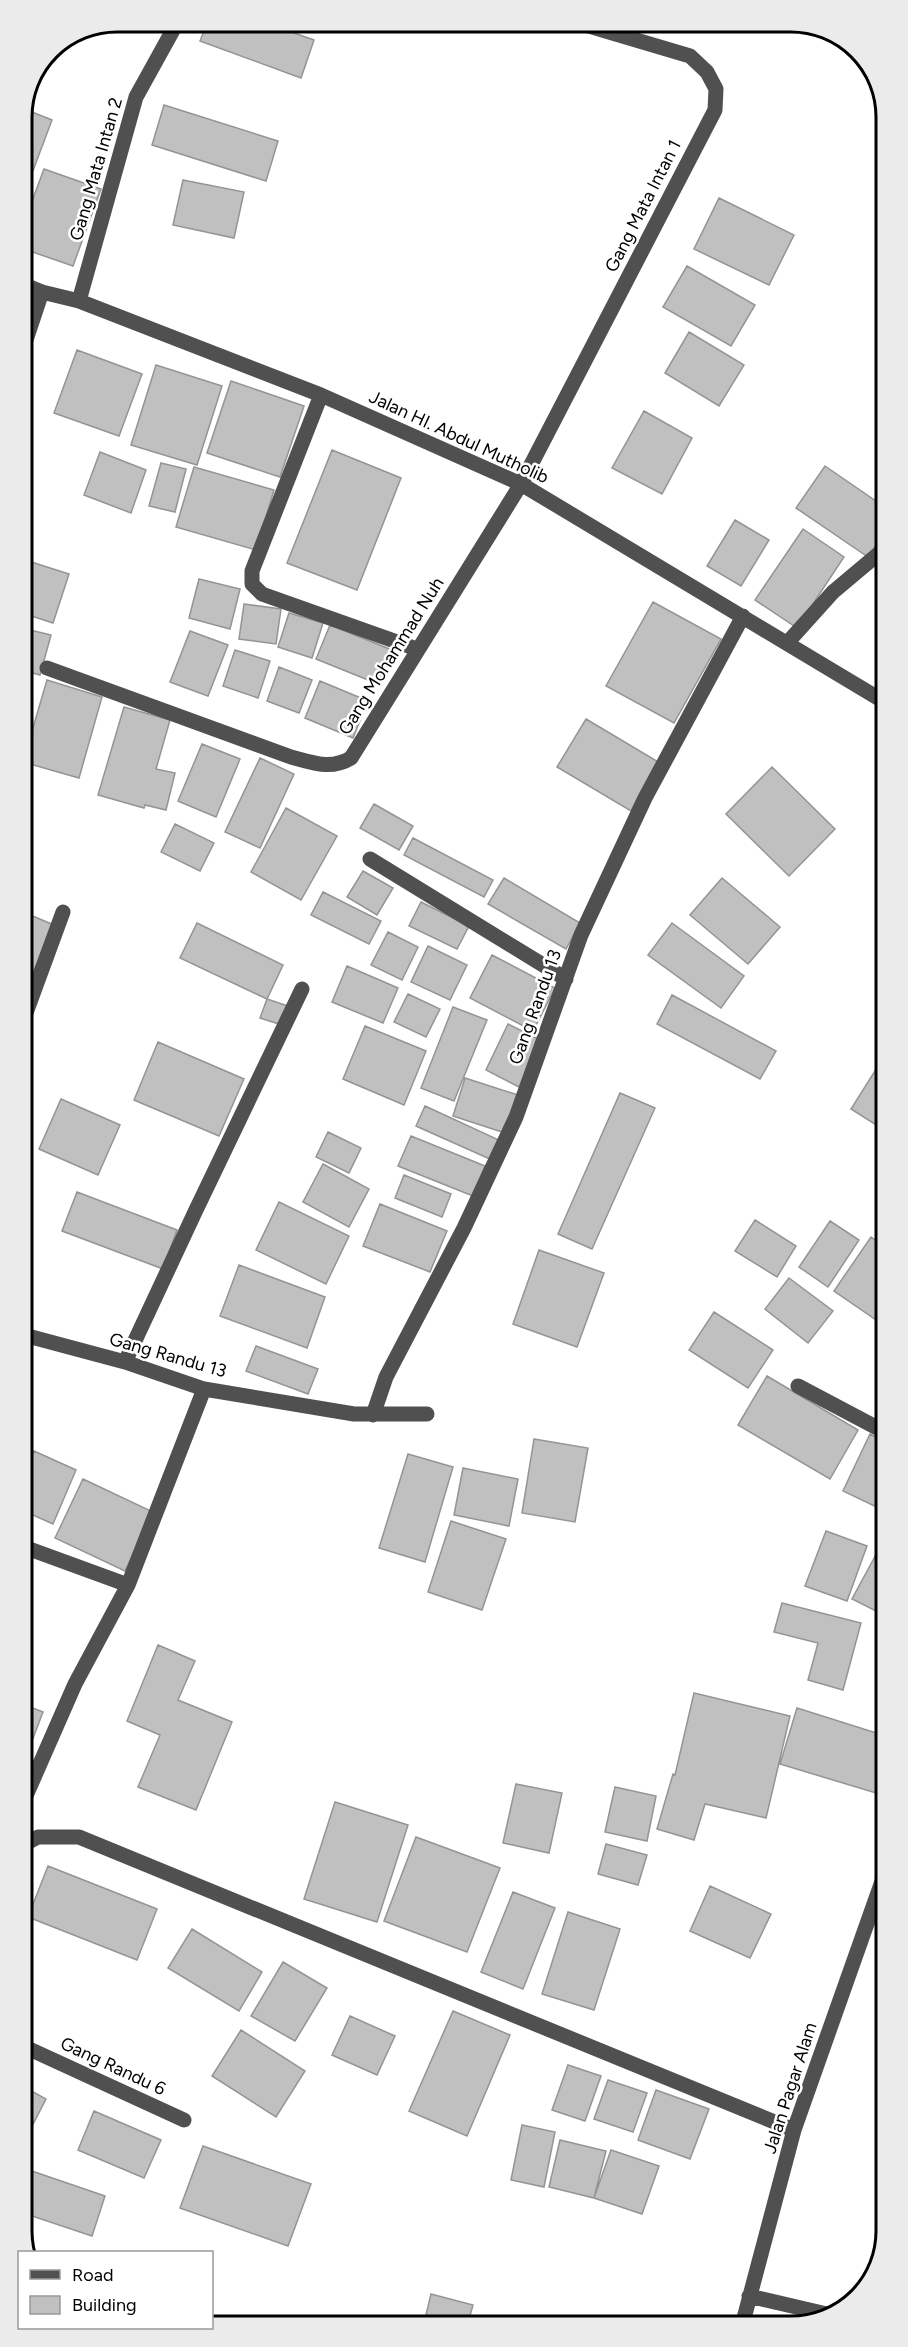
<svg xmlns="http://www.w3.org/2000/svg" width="908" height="2347" font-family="Figtree,sans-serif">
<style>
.building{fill:#c0c0c0;stroke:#949494;stroke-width:1.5}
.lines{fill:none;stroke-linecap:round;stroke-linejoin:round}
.minor{stroke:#505050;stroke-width:15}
.labels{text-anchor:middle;stroke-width:5;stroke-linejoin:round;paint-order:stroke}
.street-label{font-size:18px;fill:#000;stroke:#fff}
.rim{fill:none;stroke:#000;stroke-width:3}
</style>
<rect width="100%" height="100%" fill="#fff"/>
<!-- building -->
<path class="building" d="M208,21H260L314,40L301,78L200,41Z
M164,105L278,141L266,181L152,145Z
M22,108L52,120L31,176L21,172Z
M44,169L101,189L73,266L21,248V231Z
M183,180L244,192L234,238L173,225Z
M719,198L794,235L769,285L694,249Z
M687,266L755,305L731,346L663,307Z
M689,332L744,365L719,406L665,373Z
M77,350L142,374L119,436L54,413Z
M156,365L222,386L197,465L131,445Z
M231,381L304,406L280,477L207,453Z
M644,411L692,438L662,494L612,468Z
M332,450L401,478L357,590L287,563Z
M100,452L146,470L131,513L84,495Z
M161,463L186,469L175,512L149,506Z
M825,466L883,506V535L868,557L796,508Z
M194,467L274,490L256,550L176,527Z
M735,520L769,540L741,586L707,566Z
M803,529L844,557L797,628L755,600Z
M22,559L69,574L53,623L22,613Z
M199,579L240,589L230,629L189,618Z
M653,602L721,639L674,723L606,686Z
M244,604L281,609L276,644L239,639Z
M289,613L323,623L312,658L278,647Z
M330,625L392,650L378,684L316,659Z
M22,628L51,635L40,675L22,670Z
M190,631L228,645L208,696L170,682Z
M235,650L270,661L258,698L223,686Z
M279,667L312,680L299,713L267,701Z
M47,680L102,697L79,778L23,762Z
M320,681L368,701L353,738L305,718Z
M124,707L170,720L156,769L175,773L166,810L145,805L144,808L98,795Z
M586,719L660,763L631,811L557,767Z
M202,744L240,759L216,817L178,801Z
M260,758L294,774L260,848L225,832Z
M772,767L835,829L789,876L726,814Z
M374,804L413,826L399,850L360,828Z
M286,808L337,836L301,900L251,872Z
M175,824L214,843L200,871L161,852Z
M413,838L493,880L484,897L404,855Z
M363,871L393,888L377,915L347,897Z
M504,878L580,923L566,949L488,904Z
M722,878L780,927L748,964L690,915Z
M323,892L381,921L369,944L311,915Z
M421,902L469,926L457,949L409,926Z
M23,912L54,925L27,986L23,985Z
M197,923L283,965L267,999L180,958Z
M672,923L744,976L721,1008L648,955Z
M388,932L418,947L402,980L371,965Z
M428,946L467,965L450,1000L411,982Z
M492,955L555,988L533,1031L470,998Z
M347,966L398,988L383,1023L332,1002Z
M408,994L440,1009L426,1037L394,1022Z
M672,995L776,1051L760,1079L657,1024Z
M267,999L288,1006L282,1025L260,1018Z
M453,1007L487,1020L454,1101L421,1088Z
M508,1024L542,1041L519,1087L486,1070Z
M365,1026L426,1051L404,1105L343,1079Z
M158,1042L244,1079L219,1136L134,1100Z
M880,1063L884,1065V1130L851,1109Z
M465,1078L518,1095L505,1133L453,1116Z
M620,1093L655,1108L592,1249L558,1234Z
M61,1099L120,1125L98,1175L39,1149Z
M425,1106L501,1141L492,1160L416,1126Z
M328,1132L361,1148L349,1173L316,1157Z
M411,1136L485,1166L473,1196L398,1166Z
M323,1164L369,1189L349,1227L303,1202Z
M404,1175L451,1194L442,1217L395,1198Z
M77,1192L177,1230L163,1269L62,1231Z
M279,1202L349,1236L326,1284L256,1250Z
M380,1204L447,1231L430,1272L363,1246Z
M755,1220L796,1246L777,1277L735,1251Z
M830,1221L859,1240L828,1287L799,1267Z
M871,1237L885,1247V1326L834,1291Z
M539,1250L604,1273L577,1347L513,1324Z
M239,1265L325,1297L307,1348L220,1316Z
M789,1278L833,1311L808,1343L765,1309Z
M714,1312L773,1350L748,1388L689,1350Z
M256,1346L318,1369L308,1394L246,1371Z
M767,1376L858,1430L830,1479L738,1425Z
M870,1434L885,1442V1511L843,1491Z
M534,1439L588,1448L575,1522L522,1513Z
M34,1451L76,1470L53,1524L24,1511V1473Z
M408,1454L453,1467L425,1562L379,1548Z
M463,1468L518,1479L509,1526L454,1515Z
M83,1479L153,1512L125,1571L55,1538Z
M451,1521L506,1539L482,1610L428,1592Z
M826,1531L867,1546L847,1601L805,1586Z
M879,1549L885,1553L886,1616L852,1599Z
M782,1603L861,1623L843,1690L808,1680L818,1643L774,1632Z
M158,1645L195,1661L178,1700L232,1722L196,1810L138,1787L160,1735L127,1721Z
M886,1683V1705L878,1702Z
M694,1693L790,1716L766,1818L705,1804L694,1840L657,1829L673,1774L675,1775Z
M25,1705L43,1712L29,1749L25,1747Z
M797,1708L886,1736V1796L780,1764Z
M516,1784L562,1793L549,1853L503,1843Z
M615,1787L656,1796L647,1841L605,1832Z
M335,1802L408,1825L377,1922L304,1899Z
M416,1837L500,1868L467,1952L384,1921Z
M606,1844L647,1855L638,1885L598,1874Z
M48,1866L157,1909L137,1960L28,1917Z
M710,1886L771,1914L750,1958L690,1931Z
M513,1892L555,1908L523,1989L481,1972Z
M568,1912L620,1929L594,2010L542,1994Z
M192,1929L262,1972L239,2011L168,1968Z
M283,1962L327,1988L295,2041L251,2016Z
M453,2011L510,2035L467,2136L409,2111Z
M350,2016L395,2036L377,2075L332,2055Z
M241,2030L305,2071L276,2117L212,2076Z
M568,2065L601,2076L585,2121L552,2110Z
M608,2080L647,2093L633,2132L594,2119Z
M26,2088L46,2099L29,2132L26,2131Z
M656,2090L709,2109L690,2159L638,2140Z
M94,2111L161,2140L144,2178L78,2150Z
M522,2125L555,2132L544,2187L511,2180Z
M560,2140L606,2151L594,2198L549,2187Z
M203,2146L311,2184L288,2246L180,2208Z
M611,2150L659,2166L642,2214L594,2198Z
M26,2169L105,2196L92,2236L26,2214Z
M431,2294L473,2305L468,2323H455L426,2315Z
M483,2317L503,2323H481Z"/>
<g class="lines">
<!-- minor -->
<path class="minor" d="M22,284L42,292L79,301L321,395L521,484L883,701
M79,301L136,97L178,21
M22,352L42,292
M321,395L252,571V584L262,594L417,649
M788,642L833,592L883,550
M47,668L291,757C313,763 331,770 351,758L521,484L715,110L716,89L707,72L690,56L572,21
M370,859L566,979
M23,1021L63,912
M24,1335L125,1362L204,1389L354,1414H427
M125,1362L195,1212L302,989
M798,1386L885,1432
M373,1415L386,1377L464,1228L516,1117L581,935L645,798L743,616
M24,1547L128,1585
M25,1798L75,1684L128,1585L204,1389
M25,1844L38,1837H79L794,2130
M25,2047L184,2120
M749,2296L831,2315
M743,2322L794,2130L886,1870"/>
</g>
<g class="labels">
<!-- street labels -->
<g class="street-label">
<text transform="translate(96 169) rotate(-74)" y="6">Gang Mata Intan 2</text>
<text transform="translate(643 206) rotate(-63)" y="6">Gang Mata Intan 1</text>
<text transform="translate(459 437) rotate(25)" y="6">Jalan HI. Abdul Mutholib</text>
<text transform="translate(391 656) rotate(-58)" y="6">Gang Mohammad Nuh</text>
<text transform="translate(535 1007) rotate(-70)" y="6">Gang Randu 13</text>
<text transform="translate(168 1355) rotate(16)" y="6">Gang Randu 13</text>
<text transform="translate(113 2066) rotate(25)" y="6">Gang Randu 6</text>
<text transform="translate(790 2088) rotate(-72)" y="6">Jalan Pagar Alam</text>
</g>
</g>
<!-- crop -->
<path d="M0 0H908V2347H0ZM117 32H791A85 85 0 0 1 876 117V2231A85 85 0 0 1 791 2316H117A85 85 0 0 1 32 2231V117A85 85 0 0 1 117 32Z" fill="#ebebeb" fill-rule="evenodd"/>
<path class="rim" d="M117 32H791A85 85 0 0 1 876 117V2231A85 85 0 0 1 791 2316H117A85 85 0 0 1 32 2231V117A85 85 0 0 1 117 32Z"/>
<!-- legend -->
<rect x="18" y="2251" width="195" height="78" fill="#ffffff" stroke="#999999" stroke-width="1.5"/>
<rect x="30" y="2270" width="30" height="9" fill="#505050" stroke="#999999" stroke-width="1.5"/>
<text x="72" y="2281" font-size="18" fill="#000000">Road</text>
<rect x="30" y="2296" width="30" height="18" fill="#c0c0c0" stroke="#999999" stroke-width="1.5"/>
<text x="72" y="2311" font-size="18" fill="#000000">Building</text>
</svg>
